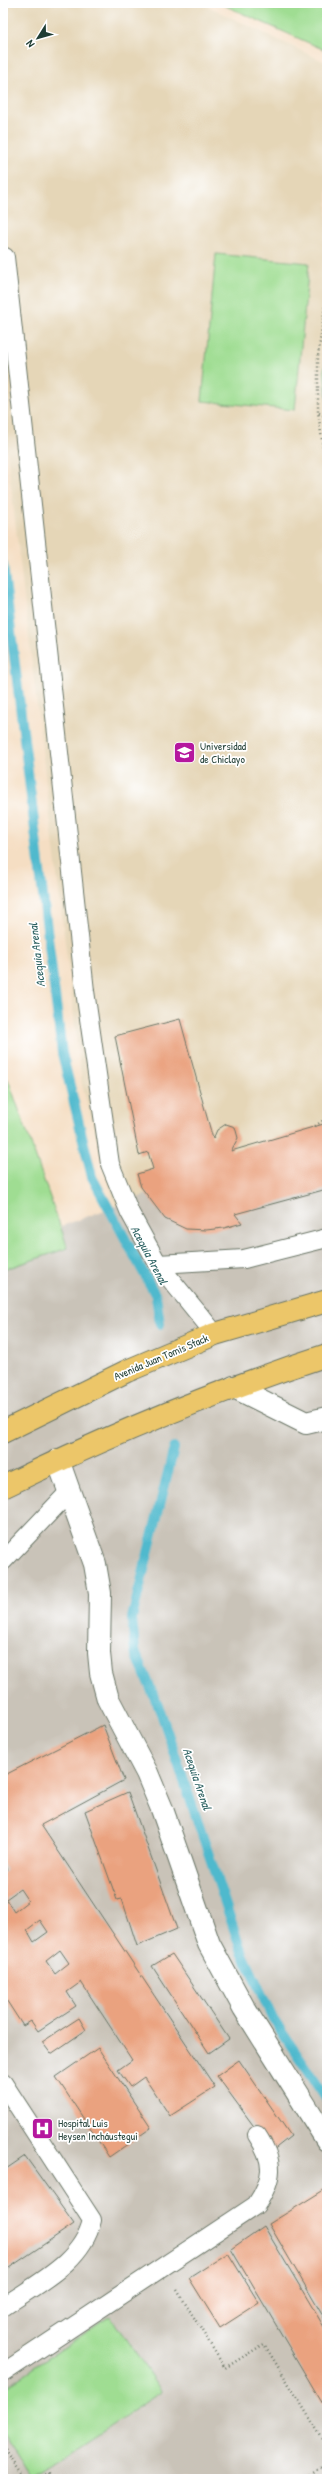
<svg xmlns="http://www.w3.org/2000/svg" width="330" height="2482" font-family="'Patrick Hand',sans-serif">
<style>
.built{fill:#e5d6b7}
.industrial{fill:#c9c3b8}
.green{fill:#9fdd92;stroke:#5f8d63}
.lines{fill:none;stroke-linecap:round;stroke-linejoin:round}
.stream{stroke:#4fb9cd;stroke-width:10}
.building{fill:#eaa27f;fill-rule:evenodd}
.service-casing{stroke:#6a7566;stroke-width:20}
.minor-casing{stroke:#6a7566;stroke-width:24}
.primary-casing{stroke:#6a7566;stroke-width:24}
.path{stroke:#6a7566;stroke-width:2.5;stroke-dasharray:1 3;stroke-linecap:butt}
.service{stroke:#fff;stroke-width:18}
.minor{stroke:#fff;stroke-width:22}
.primary{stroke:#ecc669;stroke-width:22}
.labels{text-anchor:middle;stroke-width:3.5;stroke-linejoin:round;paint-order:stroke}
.poi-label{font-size:11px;fill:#1f3d34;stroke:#fff;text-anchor:start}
.street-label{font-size:11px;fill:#1f3d34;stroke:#fff}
.water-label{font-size:12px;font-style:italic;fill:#2d6262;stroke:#fff}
</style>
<rect width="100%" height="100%" fill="#fff"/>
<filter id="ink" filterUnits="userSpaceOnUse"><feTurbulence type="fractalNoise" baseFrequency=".025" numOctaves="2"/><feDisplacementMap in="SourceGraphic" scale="8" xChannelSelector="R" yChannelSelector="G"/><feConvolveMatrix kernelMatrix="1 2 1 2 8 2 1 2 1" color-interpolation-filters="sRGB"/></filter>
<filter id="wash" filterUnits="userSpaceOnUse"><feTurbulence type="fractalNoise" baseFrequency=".012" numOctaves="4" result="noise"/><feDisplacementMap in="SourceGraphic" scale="16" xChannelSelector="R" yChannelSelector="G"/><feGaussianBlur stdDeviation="0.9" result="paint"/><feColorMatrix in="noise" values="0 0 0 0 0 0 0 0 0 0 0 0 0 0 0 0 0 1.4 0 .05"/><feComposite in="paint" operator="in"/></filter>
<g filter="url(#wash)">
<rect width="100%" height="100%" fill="#f5dec3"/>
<!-- built -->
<path class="built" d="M3,3H201L327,63V1205L129,1236L113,1198L82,1085L3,419Z"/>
<!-- industrial -->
<path class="industrial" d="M327,1127V2479H3V1248Z"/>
<!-- green -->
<path class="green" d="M219,3H327V51Z
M216,254L309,263L295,410L202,401Z
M327,353V401L324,369Z
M8,1079L68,1248L3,1270V1081Z
M110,2316L162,2392L31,2478L3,2434V2389Z"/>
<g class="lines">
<!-- stream -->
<path class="stream" d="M3,565L62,1053L92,1177L156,1296L160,1324
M174,1448L132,1618L135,1651L161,1713L240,1947L273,2019L327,2099"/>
</g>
<g id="blocks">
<!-- building -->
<path class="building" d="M180,1019L213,1139L217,1130L226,1124L235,1127L238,1138L231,1151L327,1123V1189L235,1214L242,1223L224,1228L206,1230L186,1229L165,1219L141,1187L137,1174L153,1169L148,1152L139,1155L115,1036Z
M103,1725L124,1780L41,1825L215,2087L170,2116L144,2077L130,2087L118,2070L132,2060L81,1982L67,1992L76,2006L38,2031L31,2021L23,2026L3,1995V1874L7,1870L3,1863V1776ZM20,1889L28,1901L14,1912L6,1899ZM40,1920L48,1932L34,1942L27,1930ZM60,1950L69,1963L55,1974L46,1961Z
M128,1792L177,1929L137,1946L122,1899L117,1900L85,1811Z
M172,1954L229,2039L209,2053L152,1966Z
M79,2018L86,2030L51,2054L42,2042Z
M98,2048L151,2128L109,2157L56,2077Z
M239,2060L291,2136L272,2151L217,2076Z
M25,2156L74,2224L3,2272V2171Z
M327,2188V2323L269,2224Z
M264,2226L327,2332V2411L231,2249Z
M228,2253L259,2303L220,2328L189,2278Z"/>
</g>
</g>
<g filter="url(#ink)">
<use href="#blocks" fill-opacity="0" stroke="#6a7566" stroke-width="1"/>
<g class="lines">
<defs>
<path id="service" d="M5,257L85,991L110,1164L130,1213L158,1264L215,1334
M158,1264L244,1259L327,1238
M3,1561L69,1492
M3,2083L92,2220C83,2262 36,2284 3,2307
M3,2373L256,2205C274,2178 275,2162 257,2135"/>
<path id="minor" d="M234,1387L306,1423L327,1418
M58,1460L95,1564L100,1593L99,1653L101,1673L108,1699L147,1773L162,1809L209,1944L244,2008L327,2140"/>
<path id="primary" d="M3,1432L127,1371L215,1334L327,1301
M3,1487C108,1436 216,1391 327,1355"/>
</defs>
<!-- service casing -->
<use href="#service" class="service-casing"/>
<!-- minor casing -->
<use href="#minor" class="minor-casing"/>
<!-- primary casing -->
<use href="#primary" class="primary-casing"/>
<!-- path -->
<path class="path" d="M327,291L318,356V412L327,476
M319,413L327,417
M315,1126L327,1118
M177,2290L225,2368L264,2344L327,2446
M3,2446L26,2479
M39,2479L48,2473L53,2479
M303,2479L327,2465"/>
<!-- service -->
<use href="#service" class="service"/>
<!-- minor -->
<use href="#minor" class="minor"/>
<!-- primary -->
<use href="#primary" class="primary"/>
</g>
</g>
<!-- icons -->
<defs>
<symbol id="university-square" viewBox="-11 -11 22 22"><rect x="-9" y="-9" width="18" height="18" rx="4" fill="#b5179e" stroke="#fff"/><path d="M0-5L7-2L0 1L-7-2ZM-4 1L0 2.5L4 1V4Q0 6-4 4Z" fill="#fff"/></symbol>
<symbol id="hospital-square" viewBox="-11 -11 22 22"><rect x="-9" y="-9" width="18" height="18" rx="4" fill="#b5179e" stroke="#fff"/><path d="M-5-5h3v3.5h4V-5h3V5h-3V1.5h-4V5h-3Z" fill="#fff"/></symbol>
</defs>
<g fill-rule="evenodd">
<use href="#university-square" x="172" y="740" width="25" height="25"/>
<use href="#hospital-square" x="30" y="2116" width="25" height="25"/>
</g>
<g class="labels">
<!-- poi labels -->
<g class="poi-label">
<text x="200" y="750">Universidad<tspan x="200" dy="13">de Chiclayo</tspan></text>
<text x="58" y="2127">Hospital Luis<tspan x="58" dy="13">Heysen Incháustegui</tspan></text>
</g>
<!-- street labels -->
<g class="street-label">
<text transform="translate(161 1357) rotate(-23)" y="4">Avenida Juan Tomis Stack</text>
</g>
<!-- water labels -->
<g class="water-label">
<text transform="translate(37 955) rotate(-97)" y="4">Acequia Arenal</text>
<text transform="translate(149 1255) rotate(62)" y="4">Acequia Arenal</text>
<text transform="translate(197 1779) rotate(71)" y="4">Acequia Arenal</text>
</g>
</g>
<!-- margin -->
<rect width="330" height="2482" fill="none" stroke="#fff" stroke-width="16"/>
<!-- north arrow -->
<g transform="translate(38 38) rotate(233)" stroke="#ffffff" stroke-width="3" paint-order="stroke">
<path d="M0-3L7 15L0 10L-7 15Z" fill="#1f3d34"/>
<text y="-6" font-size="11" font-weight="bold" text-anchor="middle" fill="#1f3d34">N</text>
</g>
</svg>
